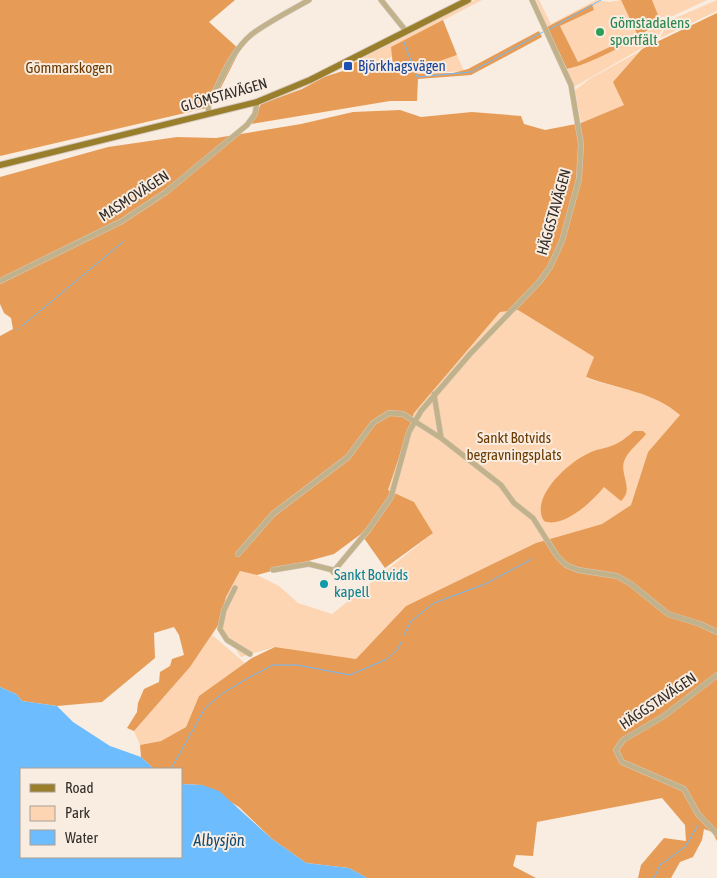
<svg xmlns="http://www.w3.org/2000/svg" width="717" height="878" font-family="'Asap Condensed',sans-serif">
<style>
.green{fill:#fed5b2}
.forest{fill:#e69c57}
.water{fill:#6dbcfe}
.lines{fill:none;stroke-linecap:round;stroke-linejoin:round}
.stream{stroke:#6dbcfe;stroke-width:1}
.minor-casing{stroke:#d5cac0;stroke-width:6}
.major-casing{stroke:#d5cac0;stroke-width:8}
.minor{stroke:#c1b28b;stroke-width:5}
.major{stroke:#997e2b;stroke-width:6}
.leisure-dot{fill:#2e9e5b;stroke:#f9ece1;stroke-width:2}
.transit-dot{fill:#1a4fb4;stroke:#f9ece1;stroke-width:2}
.culture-dot{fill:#0f9aa8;stroke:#f9ece1;stroke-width:2}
.labels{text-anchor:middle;stroke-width:4;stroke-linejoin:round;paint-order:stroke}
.leisure-label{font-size:15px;fill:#27864d;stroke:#f9ece1;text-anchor:start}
.transit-label{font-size:15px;fill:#164399;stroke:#f9ece1;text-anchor:start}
.park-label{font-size:15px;fill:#6a3a00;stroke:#f9ece1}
.street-label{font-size:15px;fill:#322d29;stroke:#f9ece1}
.culture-label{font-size:15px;fill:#0d838f;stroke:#f9ece1;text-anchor:start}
.water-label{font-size:16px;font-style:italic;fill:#0e4a74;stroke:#f9ece1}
</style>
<rect width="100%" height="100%" fill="#f9ece1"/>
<!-- green -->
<path class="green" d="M475,0H482L423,31L390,58L393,66L355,62Z
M536,0H539L551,24L596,0L609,2L621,0L637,34L578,62L560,26L593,10L561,20L547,27Z
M652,0H707L673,16L661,17L663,27L656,40L574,87L567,70L642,36L659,22Z
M717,0V11L660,38L665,28L663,20L675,18Z
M642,50L625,69L624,105L581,123L575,90L591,78Z
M457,55L464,71L417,74L420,68Z
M518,310L594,357L586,378C618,389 654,392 680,415L648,452L631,505L602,524L536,543L406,606L356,659L275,647L241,657L219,624L226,597L240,571L257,575L279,586L298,603L332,614L433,533L414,502L388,490L414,413L500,312Z
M212,635L245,663L199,696L186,727L161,741L140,745L134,731L190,667Z"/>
<!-- forest -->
<path class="forest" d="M0,0H235L209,22L240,50L211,107L0,156Z
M621,0H652L660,20C642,38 591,64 567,69L547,27L592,4L594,10L560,26L578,62L637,34Z
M717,13V841L712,832L704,829L702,840L693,857L680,862L671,878H638L641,865L664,838L686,841L685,825L662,798L537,822L533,856L516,855L513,866L536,878H367L349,868L306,863L272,839L239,807L202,785L181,784V769H154L141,757L140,745L161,741L186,727L199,696L252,658L275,647L356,659L406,606L536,543L602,524L631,505L648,452L680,415C654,392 618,389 586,377L594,357L518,310L500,312L414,413L388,490L414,502L433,533L385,568L361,534L334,554L257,575L240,571L226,597L219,624L190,667L134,731L127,728L137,712L138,703L144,689L159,682L160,672L170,666L172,659L184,655L179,635L174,627L154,633L155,658L102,702L57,706L22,701L16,694L0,687V336L13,329L11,318L4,313L0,304V177L108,147L177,137L216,138L301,124L353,112L400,110L421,117L472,112L521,116L524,124L545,130L581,123L624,105L613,82L642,49Z
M443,20L457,55L420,68L417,74L453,73L468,69L539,31L542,37L471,75L418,79L417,101H390L251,124L261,104L302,89L324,77L346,70L355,62L393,66L391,47Z
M634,431H643L646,434C640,442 629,450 625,459C618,473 635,489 621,501L604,487C593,501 563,529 544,521C529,497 569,462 589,453C596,449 604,449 611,446C620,443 627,437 634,431Z"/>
<!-- water -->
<path class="water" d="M0,687L16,694L22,701L57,706L73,722L110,746L141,757L154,769H21V857H181V784L202,785L219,791L272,839L306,863L349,868L367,878H0Z"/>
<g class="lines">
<!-- stream -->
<path class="stream" d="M550,29L601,0
M404,42L417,77L471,72L543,32
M22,326L124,241
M17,330L19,328
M404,635L411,621L434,603L485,584L532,559
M171,769L205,708L223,693L250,677L273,665H297L350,675L387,659L398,649L401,642
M654,878L660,865L685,847L698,825"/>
<defs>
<path id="minor" d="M381,0L406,31
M209,113L208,106C220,82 231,51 252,34C270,21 290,11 309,0
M0,281L122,221L166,192L247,125L255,114L257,102
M434,394L441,437
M238,554L273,514L348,457L373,423L389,413L403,414L441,438L501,485L514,503L533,518L557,556L566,565L578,570L617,576L631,584L668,614L700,624L717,632
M273,570L309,564L333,570
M333,572L369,529L391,497L409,432L421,411L470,354L540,281L550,267L562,241L579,179L581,144L571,85L532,0
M235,588L224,610L220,629L227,640L250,654
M717,675L664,716L623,740L616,750L622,762L684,789L698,814L717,834"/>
<path id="major" d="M0,165L257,102L310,80L468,0"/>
</defs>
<!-- minor casing -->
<use href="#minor" class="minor-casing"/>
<!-- major casing -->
<use href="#major" class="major-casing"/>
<!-- minor -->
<use href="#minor" class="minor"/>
<!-- major -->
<use href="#major" class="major"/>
</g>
<!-- markers -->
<circle class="leisure-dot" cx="600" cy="32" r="5"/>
<rect class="transit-dot" x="343" y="61" width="10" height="10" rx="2.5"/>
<circle class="culture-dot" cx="324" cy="584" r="5"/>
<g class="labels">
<!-- leisure labels -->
<g class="leisure-label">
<text x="610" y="28">Gömstadalens<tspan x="610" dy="17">sportfält</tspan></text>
</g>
<!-- transit labels -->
<g class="transit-label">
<text x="358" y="71">Björkhagsvägen</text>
</g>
<!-- park labels -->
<g class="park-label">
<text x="69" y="73">Gömmarskogen</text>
<text x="514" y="443">Sankt Botvids<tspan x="514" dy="17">begravningsplats</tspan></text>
</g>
<!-- street labels -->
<g class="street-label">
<text transform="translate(224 95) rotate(-16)" y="5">GLÖMSTAVÄGEN</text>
<text transform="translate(134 196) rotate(-33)" y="5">MASMOVÄGEN</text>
<text transform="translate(554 212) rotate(-74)" y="5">HÄGGSTAVÄGEN</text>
<text transform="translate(658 701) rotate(-34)" y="5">HÄGGSTAVÄGEN</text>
</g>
<!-- culture labels -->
<g class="culture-label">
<text x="334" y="580">Sankt Botvids<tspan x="334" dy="17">kapell</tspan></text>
</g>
<!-- water labels -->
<g class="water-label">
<text x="219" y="846">Albysjön</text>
</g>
</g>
<!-- legend -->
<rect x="20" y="768" width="162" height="90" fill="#f9ece1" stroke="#a9a097"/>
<rect x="30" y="784" width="25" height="8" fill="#997e2b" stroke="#a9a097"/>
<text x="65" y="793" font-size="15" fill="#322d29">Road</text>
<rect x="30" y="806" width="25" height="15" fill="#fed5b2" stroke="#a9a097"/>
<text x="65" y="818" font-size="15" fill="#322d29">Park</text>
<rect x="30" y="830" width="25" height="15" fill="#6dbcfe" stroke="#a9a097"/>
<text x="65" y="843" font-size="15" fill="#322d29">Water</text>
</svg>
